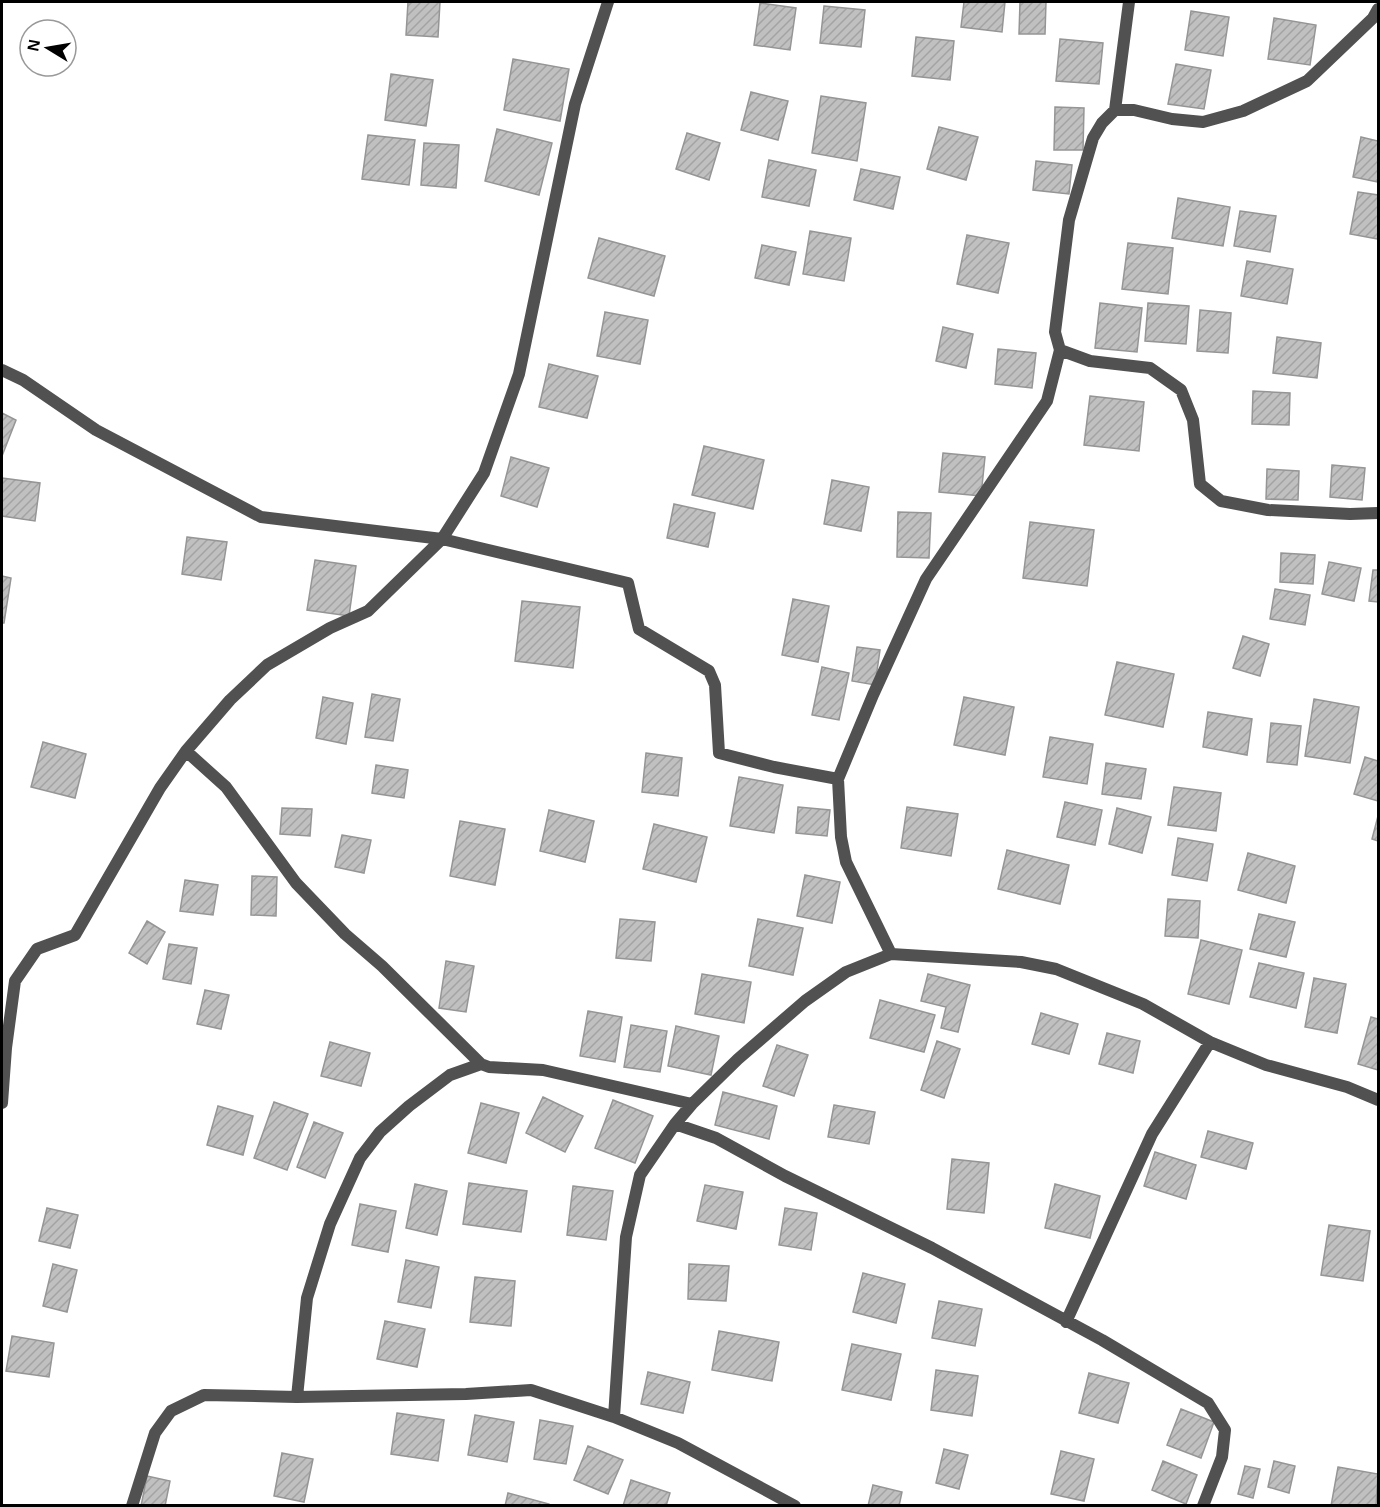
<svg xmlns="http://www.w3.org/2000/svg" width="1380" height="1507" font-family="Arial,sans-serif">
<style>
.building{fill:url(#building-hatch);stroke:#959595;stroke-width:1.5}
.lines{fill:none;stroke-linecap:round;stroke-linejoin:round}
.minor{stroke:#515151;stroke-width:12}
</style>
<defs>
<pattern id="building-hatch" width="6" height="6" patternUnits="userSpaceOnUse" patternTransform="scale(1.5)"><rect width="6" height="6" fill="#c0c0c0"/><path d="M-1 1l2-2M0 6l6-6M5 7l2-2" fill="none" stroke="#a3a3a3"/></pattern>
</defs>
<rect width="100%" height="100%" fill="#fff"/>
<!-- building -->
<path class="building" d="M408,2H440L438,37L406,35Z
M964,2H1005L1002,32L961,27Z
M1020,2H1046L1045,34H1019Z
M760,3L796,8L790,50L754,45Z
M824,6L865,10L861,47L820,43Z
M1191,11L1229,17L1223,56L1185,50Z
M1274,18L1316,25L1310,65L1268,59Z
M916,37L954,41L950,80L912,76Z
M1060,39L1103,43L1099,84L1056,81Z
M513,59L569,69L560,121L504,110Z
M1176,64L1211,70L1204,109L1168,104Z
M391,74L433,80L426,126L385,120Z
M751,92L788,101L778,140L741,130Z
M821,96L866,103L857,161L812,153Z
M1055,107L1084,108L1083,150H1054Z
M939,127L978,137L966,180L927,169Z
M497,129L552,143L539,195L485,181Z
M687,133L720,143L709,180L676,169Z
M368,135L415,140L409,185L362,179Z
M1361,137L1378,141V182L1353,177Z
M424,143L459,145L456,188L421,185Z
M769,160L816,170L809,206L762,197Z
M1036,161L1072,165L1069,194L1033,190Z
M861,169L900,177L893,209L854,200Z
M1358,192L1378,195V239L1350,234Z
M1178,198L1230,207L1223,246L1172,238Z
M1240,211L1276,216L1270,252L1234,246Z
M810,231L851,238L844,281L803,274Z
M967,235L1009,243L998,293L957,284Z
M599,238L665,256L654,296L588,278Z
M1128,243L1173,248L1168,294L1122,289Z
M762,245L796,252L789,285L755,278Z
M1247,261L1293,269L1287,304L1241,296Z
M1100,303L1142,308L1137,352L1095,348Z
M1148,303L1189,306L1186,344L1145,341Z
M1200,310L1231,313L1228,353L1197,351Z
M605,312L648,320L640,364L597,356Z
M943,327L973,334L966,368L936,361Z
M1277,337L1321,343L1317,378L1273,373Z
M998,349L1036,353L1032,388L995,384Z
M549,364L598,376L587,418L539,407Z
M1253,391L1290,393L1289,425L1252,424Z
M1090,396L1144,402L1139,451L1084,445Z
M2,413L16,420L2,456Z
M704,446L764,460L753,509L692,495Z
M943,453L985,457L981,496L939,492Z
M511,457L549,468L537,507L501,496Z
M1332,465L1365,468L1362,500L1330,497Z
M1267,469L1299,471L1298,500L1266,499Z
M2,478L40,483L35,521L2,516Z
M832,480L869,487L861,531L824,524Z
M674,504L715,513L708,547L667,538Z
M898,512L931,513L929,558L897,557Z
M1030,522L1094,530L1087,586L1023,578Z
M187,537L227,542L221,580L182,574Z
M1281,553L1315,555L1313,584L1280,582Z
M315,560L356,566L349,616L307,610Z
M1329,562L1361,568L1354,601L1322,594Z
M1373,570H1378V602L1369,601Z
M2,576L11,578L4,623H2Z
M1275,589L1310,595L1305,625L1270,619Z
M793,599L829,606L818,662L782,655Z
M522,601L580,607L573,668L515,661Z
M1243,636L1269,644L1260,676L1233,668Z
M857,647L880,650L875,685L852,681Z
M1117,662L1174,674L1163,727L1105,715Z
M822,667L849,673L839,720L812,715Z
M372,694L400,699L393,741L365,737Z
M323,697L353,703L346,744L316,738Z
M964,697L1014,707L1005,755L954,745Z
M1314,699L1359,707L1350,763L1305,756Z
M1208,712L1252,719L1247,755L1203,747Z
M1271,723L1301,726L1297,765L1267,762Z
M1050,737L1093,744L1087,784L1043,777Z
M43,742L86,754L75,798L31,787Z
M646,753L682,758L678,796L642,792Z
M1365,757L1378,761V801L1354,794Z
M1106,763L1146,769L1141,799L1102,794Z
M376,765L408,770L404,798L372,793Z
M739,777L783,785L774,833L730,826Z
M1174,787L1221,793L1216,831L1168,825Z
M1065,802L1102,810L1095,845L1057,837Z
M798,807L830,810L827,836L796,833Z
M907,807L958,814L951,856L901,848Z
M282,808L312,809L310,836L280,834Z
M1117,808L1151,817L1142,853L1109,844Z
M549,810L594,821L585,862L540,851Z
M1378,816V841L1372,839Z
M460,821L505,829L495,885L450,876Z
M654,824L707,837L696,882L643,869Z
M342,835L371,840L364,873L335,867Z
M1178,838L1213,844L1207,881L1172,875Z
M1007,850L1069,865L1060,904L998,889Z
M1248,853L1295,866L1286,903L1238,890Z
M805,875L840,882L832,923L797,916Z
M252,876L277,877L276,916L251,915Z
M185,880L218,885L213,915L180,911Z
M1168,899L1200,901L1198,938L1165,936Z
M1259,914L1295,922L1286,957L1250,949Z
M620,919L655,922L651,961L616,958Z
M758,919L803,928L793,975L749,966Z
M147,921L165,932L147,964L129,953Z
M1201,940L1242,950L1229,1004L1188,994Z
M169,944L197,948L191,984L163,979Z
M446,961L474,966L466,1012L439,1008Z
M1259,963L1304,973L1296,1008L1250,997Z
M702,974L751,982L744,1023L695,1014Z
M928,974L970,985L958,1032L941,1028L946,1007L921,1001Z
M1314,978L1346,984L1337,1033L1305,1027Z
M205,990L229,995L221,1029L197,1024Z
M880,1000L935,1015L924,1052L870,1038Z
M588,1011L622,1017L615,1062L580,1056Z
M1041,1013L1078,1024L1069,1054L1032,1044Z
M1371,1017L1378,1019V1070L1358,1064Z
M631,1025L667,1031L660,1072L624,1067Z
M676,1026L719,1036L711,1075L668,1066Z
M1107,1033L1140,1041L1133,1073L1099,1064Z
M937,1041L960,1049L944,1098L921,1090Z
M330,1042L370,1053L361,1086L321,1076Z
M777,1045L808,1055L794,1096L763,1086Z
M723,1092L777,1106L769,1139L715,1125Z
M543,1097L583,1116L565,1152L526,1133Z
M613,1100L653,1116L635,1163L595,1148Z
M274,1102L308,1114L287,1170L254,1158Z
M481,1103L519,1113L506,1163L468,1153Z
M834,1105L875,1112L869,1144L828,1137Z
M218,1106L253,1116L243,1155L207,1145Z
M314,1122L343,1133L325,1178L297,1167Z
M1208,1131L1253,1143L1246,1169L1201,1157Z
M1155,1152L1196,1165L1186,1199L1144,1186Z
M952,1159L989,1163L984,1213L947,1209Z
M469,1183L527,1191L521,1232L463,1224Z
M415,1184L447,1191L437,1235L406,1228Z
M1055,1184L1100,1196L1090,1238L1045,1228Z
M705,1185L743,1192L736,1229L697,1221Z
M573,1186L613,1191L606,1240L567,1235Z
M360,1204L396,1211L388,1252L352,1245Z
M47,1208L78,1215L70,1248L39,1241Z
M785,1208L817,1213L811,1250L779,1245Z
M1329,1225L1370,1231L1363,1281L1321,1275Z
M406,1260L439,1267L431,1308L398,1302Z
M53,1264L77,1270L67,1312L43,1306Z
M689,1264L729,1266L726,1301L688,1299Z
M863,1273L905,1284L896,1323L853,1312Z
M475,1277L515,1281L511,1326L470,1322Z
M939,1301L982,1309L975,1346L932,1338Z
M385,1321L425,1329L417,1367L377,1359Z
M719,1331L779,1342L772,1381L712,1370Z
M12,1336L54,1343L49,1377L6,1371Z
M852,1344L901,1354L891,1400L842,1390Z
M936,1370L978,1376L972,1416L931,1410Z
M648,1372L690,1382L683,1413L641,1404Z
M1089,1373L1129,1383L1118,1423L1079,1413Z
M1181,1409L1214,1422L1201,1458L1167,1445Z
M397,1413L444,1420L438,1461L391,1454Z
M475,1415L514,1422L507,1462L468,1455Z
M540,1420L573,1426L566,1464L534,1459Z
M588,1446L623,1460L608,1494L574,1480Z
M944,1449L968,1455L959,1489L936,1483Z
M1061,1451L1094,1459L1084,1501L1051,1494Z
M282,1453L313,1459L304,1502L274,1496Z
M1163,1461L1197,1475L1186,1504L1152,1490Z
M1274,1461L1295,1466L1289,1493L1268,1487Z
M1245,1466L1260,1469L1253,1498L1238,1494Z
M1338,1467L1378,1474L1376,1506H1331Z
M147,1476L170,1481L165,1506H141Z
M631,1480L670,1493L666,1506H623Z
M873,1485L902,1492L899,1506H868Z
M508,1493L549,1504V1506H505Z"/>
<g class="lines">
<!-- minor -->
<path class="minor" d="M1378,9L1373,18L1307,81L1243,111L1203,122L1172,119L1134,110H1115L1102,123L1093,138L1069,220L1055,332L1060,350L1090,361L1150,368L1181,390L1193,420L1200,484L1221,501L1268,510L1350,514L1378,513
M1115,110L1129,2
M1060,350L1047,401L926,579L873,695L838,779L841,837L846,862L891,954L1021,962L1056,969L1143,1004L1210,1042L1266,1065L1347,1087L1378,1100
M2,370L23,380L96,430L261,517L442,539L628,583L639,629L709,671L715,685L719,753L774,767L838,779
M186,751L226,787L296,883L345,934L382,966L481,1064
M2,1103L6,1048L15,981L37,949L75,935L160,788L186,751L230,700L267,665L330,628L368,611L442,539L484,473L519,374L575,104L608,2
M675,1124L716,1138L785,1176L932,1248L1102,1340L1208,1403L1225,1430L1222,1457L1203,1506
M1066,1322L1152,1134L1210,1042
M297,1397L466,1394L531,1390L614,1417L678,1443L795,1506
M614,1417L626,1237L640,1175L675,1124L692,1104L738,1059L805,1001L846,972L891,954
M132,1506L155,1433L171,1411L204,1395L297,1397L307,1298L330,1224L360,1158L380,1132L409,1106L450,1075L481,1064L489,1067L543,1070L692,1104"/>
</g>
<!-- border -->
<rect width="1380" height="1507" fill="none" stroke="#000000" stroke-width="6"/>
<!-- north arrow -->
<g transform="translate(48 48) rotate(281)"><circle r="28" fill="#ffffff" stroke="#999999" stroke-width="1.5"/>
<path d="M0-4.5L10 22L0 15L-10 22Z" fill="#000000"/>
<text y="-9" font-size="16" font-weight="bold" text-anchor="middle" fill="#000000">N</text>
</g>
</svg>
